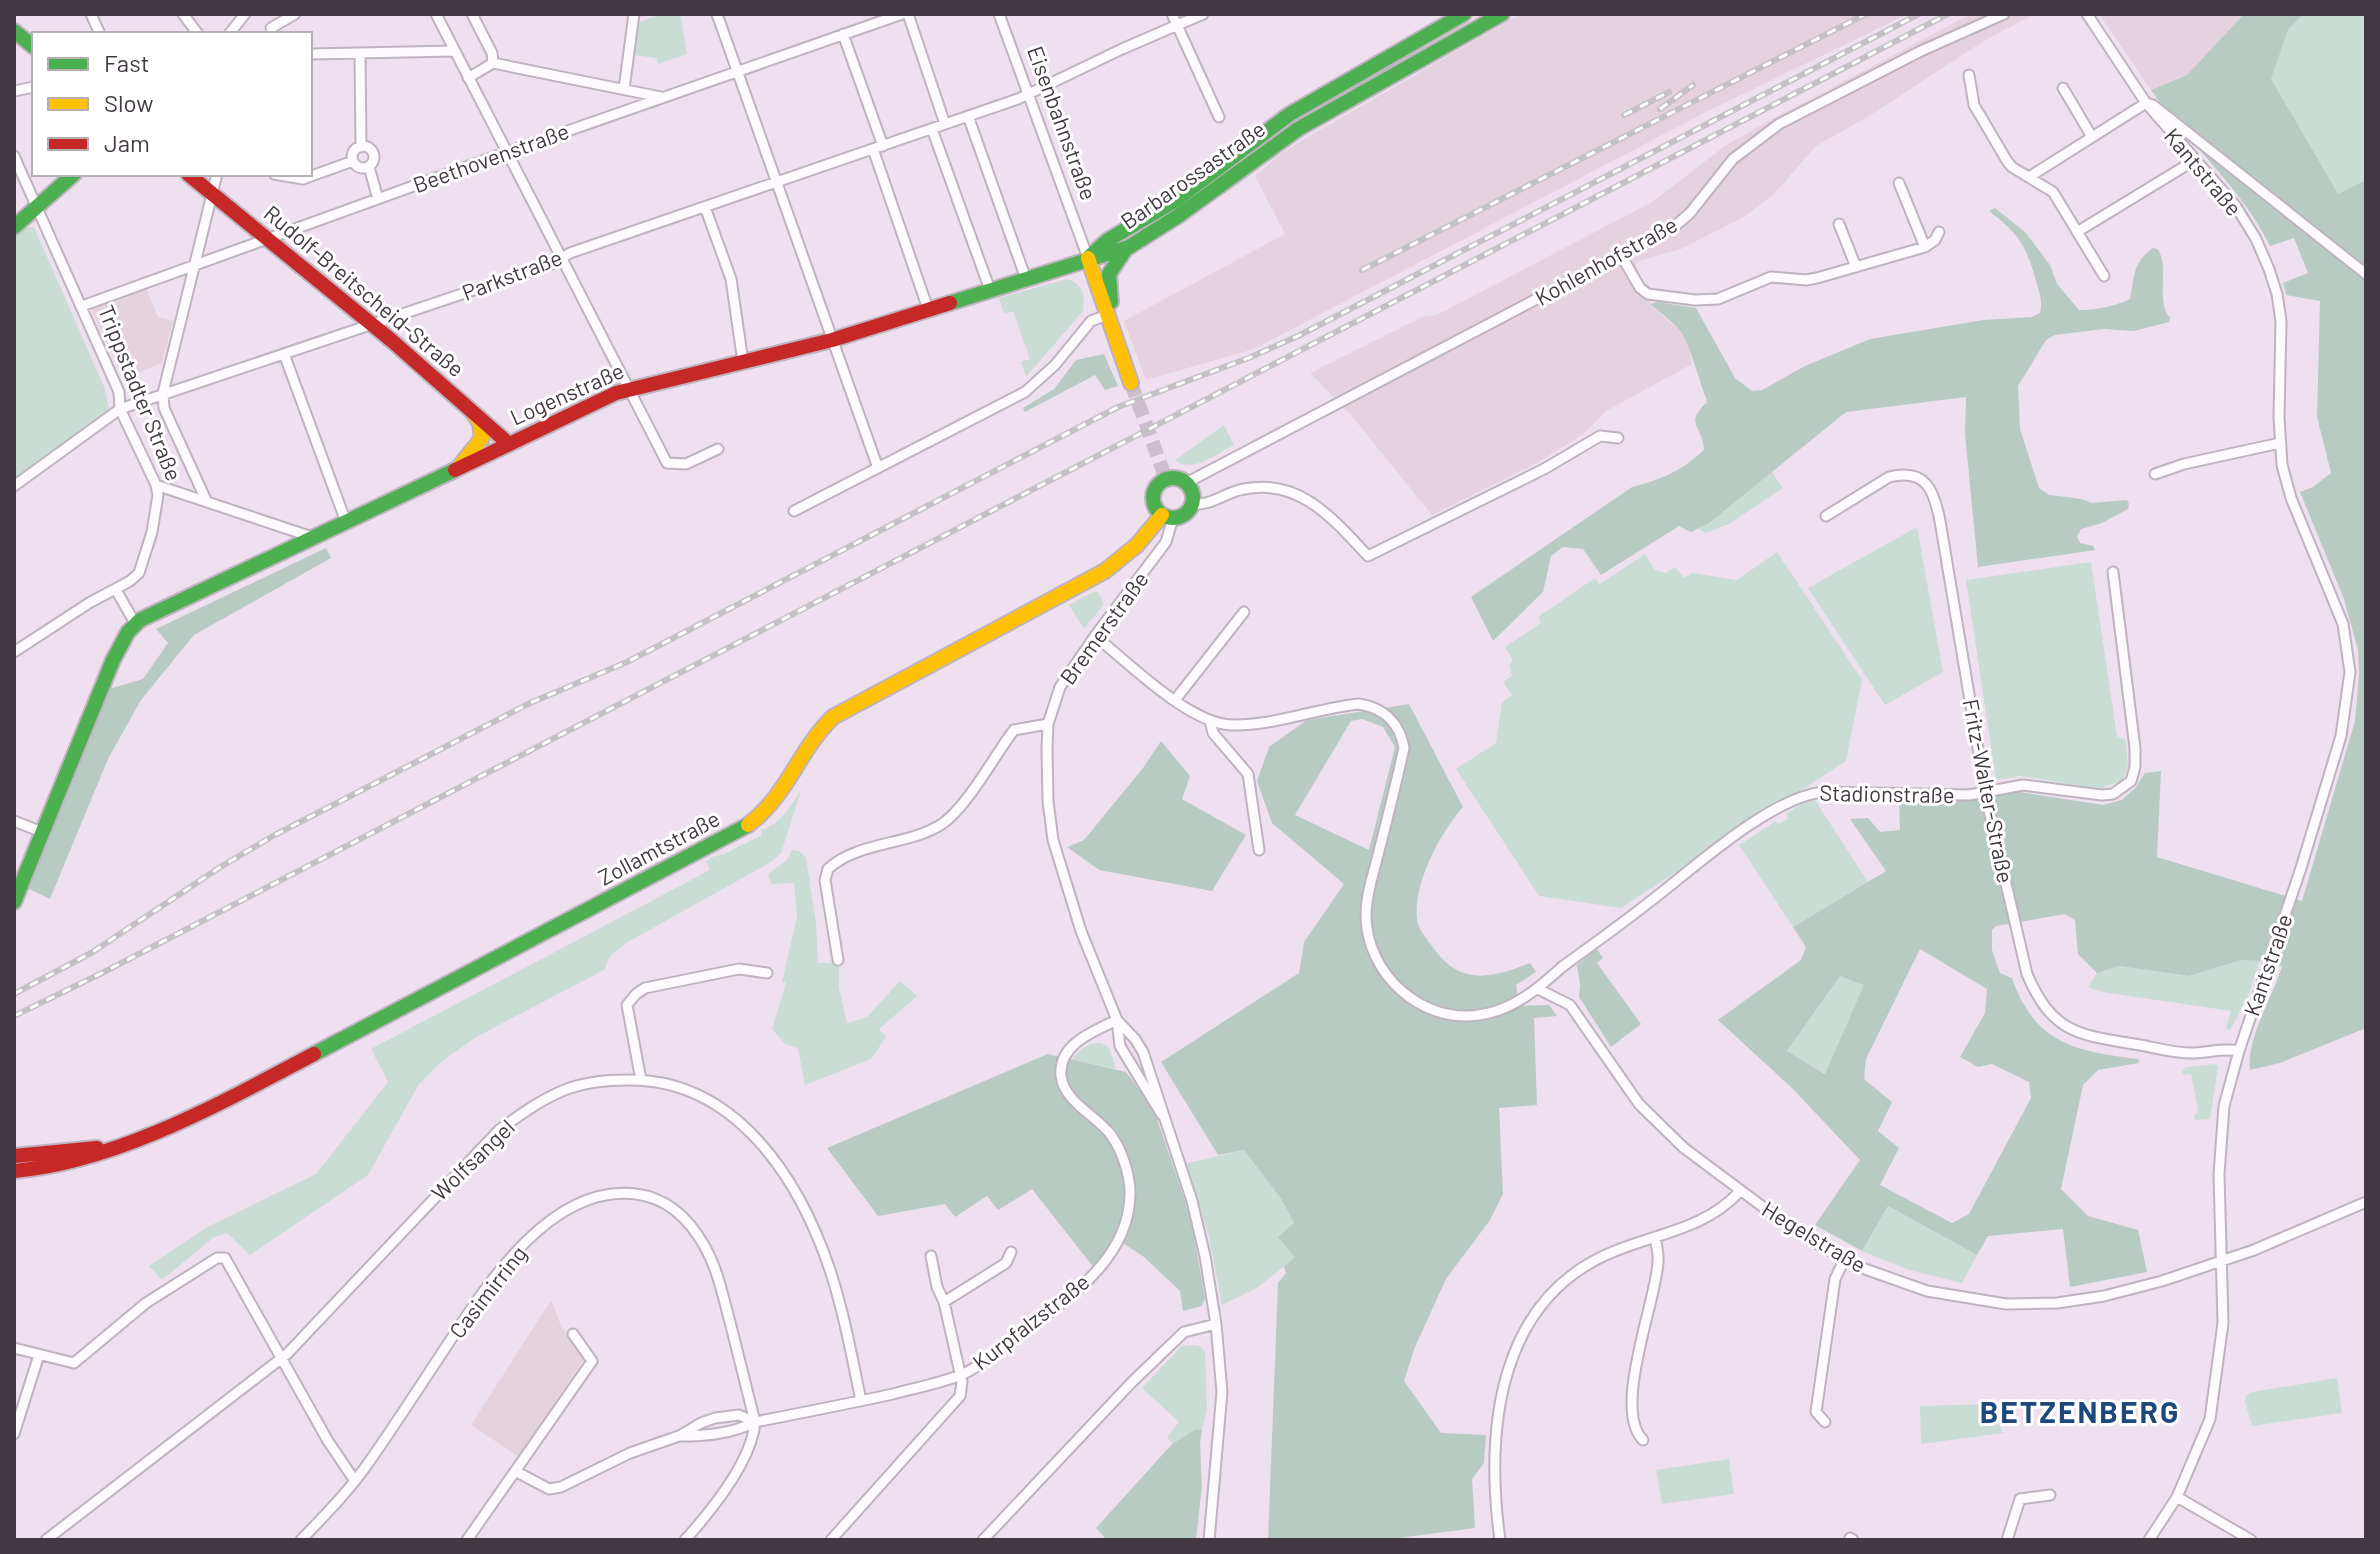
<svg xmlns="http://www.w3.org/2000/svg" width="2380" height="1554" font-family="Barlow,sans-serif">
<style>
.industrial{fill:#e5d2de}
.education{fill:#e5d2dd}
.green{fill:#caddd5}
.forest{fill:#b8cbc3;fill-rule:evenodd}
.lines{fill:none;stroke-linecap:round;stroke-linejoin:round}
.primary-tunnel{stroke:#ccbecc;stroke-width:14;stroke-dasharray:14 7;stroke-linecap:butt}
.street-casing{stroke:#beb3bf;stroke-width:13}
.fast-casing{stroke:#beb3bf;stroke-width:18}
.slow-casing{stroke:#beb3bf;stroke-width:18}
.jam-casing{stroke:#beb3bf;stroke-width:18}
.street{stroke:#fcfafd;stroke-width:9}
.fast{stroke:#4caf50;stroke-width:14}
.slow{stroke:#ffc107;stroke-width:14}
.jam{stroke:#c62828;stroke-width:14}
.rail-casing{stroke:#c4c1c4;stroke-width:6}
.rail{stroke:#fff;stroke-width:3;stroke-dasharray:9;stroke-linecap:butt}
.labels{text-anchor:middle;stroke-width:6;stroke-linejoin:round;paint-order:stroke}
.street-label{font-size:22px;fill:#423842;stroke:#fff}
.district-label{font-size:30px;font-weight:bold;letter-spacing:2px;fill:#1d487c;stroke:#fff}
</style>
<rect width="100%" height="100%" fill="#eee0ef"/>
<!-- industrial -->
<path class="industrial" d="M1521,14H1908L1708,111L1254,349L1146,380L1124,321L1285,234L1255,176L1278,156L1306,138Z
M1971,14H2035L1987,39L1869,116L1816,146L1774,194L1744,217L1681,249L1635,262L1650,304L1679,330L1689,348L1692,364L1606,411L1584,434L1537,463L1432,515L1350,414L1310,373L1422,317L1437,315L1652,202L1725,146L1767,122Z
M2099,14H2244L2187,75L2151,90Z"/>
<!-- education -->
<path class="education" d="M146,288L158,317L173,321L162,363L123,378L91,308Z
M551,1300L561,1326L583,1360L519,1457L471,1425Z"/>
<!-- green -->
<path class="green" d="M661,14H680L687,54L658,64L656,58L634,55L637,23Z
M2304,14H2366V180L2338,195L2270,79L2288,30Z
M34,227L105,389L109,409L14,479V237L24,228Z
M1067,279C1084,284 1085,295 1083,311L1026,377L1021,362L1030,359L1013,311L1004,314L999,298Z
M1224,425L1234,445C1216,454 1193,474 1175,460Z
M1772,472L1783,488L1729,524L1705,533L1698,528Z
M1917,527L1943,672L1885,705L1808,588Z
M1777,552L1862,680L1846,761L1621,908L1539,896L1456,769L1496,743L1502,702L1512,695L1503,682L1512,676L1509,666L1513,660L1505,647L1541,623L1538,617L1595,578L1600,584L1645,554L1655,570L1666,573L1675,567L1684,578L1692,573L1737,580Z
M2091,562L2117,736L2126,741L2128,766L2123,780L2100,789L2021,776L1996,780L1966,580Z
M1093,592H1098L1104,604L1084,629L1069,605Z
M801,791L781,853L771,862L626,943L611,955L604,970L476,1037L442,1061L419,1084L368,1175L250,1255L227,1233L214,1237L162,1280L149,1266L207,1227L316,1174L388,1082L371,1049L710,870L706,862L712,857L724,854L762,835L761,830C781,823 789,808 801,791Z
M1815,800L1868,882L1793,927L1739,845L1776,821L1779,824L1788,818L1786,814L1803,803Z
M792,850L799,851L806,858L816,923L818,963H836L839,966V988L847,1023L867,1017L900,981L917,996L879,1029L886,1037L871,1059L805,1085L798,1048L785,1044L772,1029L786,983L782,982L797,916L794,883L771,884L768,874L787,860Z
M2241,960L2260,961L2249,993L2230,1031L2226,1028L2231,1011L2102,992L2088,987L2097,973L2119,966L2189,976Z
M1840,976L1865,984L1826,1074L1787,1051Z
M1101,1043L1109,1048L1116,1069L1072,1060C1079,1050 1088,1042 1101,1043Z
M2216,1064L2218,1067L2210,1119L2195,1120L2194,1114H2197L2198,1109L2191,1074L2183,1075L2182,1071L2186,1067Z
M1244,1150L1282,1200L1294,1223L1295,1258L1257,1288L1222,1305L1209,1236L1184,1164Z
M1888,1206L1977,1255L1962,1283L1909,1270L1862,1251Z
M1193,1345L1200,1346L1205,1351L1207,1410L1202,1430H1196L1172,1444L1167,1437L1179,1422L1142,1388L1182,1346Z
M2337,1378L2342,1413L2252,1426L2245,1402L2246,1395L2252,1392Z
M1991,1404L2003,1433L1921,1444L1920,1406Z
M1729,1459L1734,1494L1662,1504L1656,1470Z"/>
<!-- forest -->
<path class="forest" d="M2244,14H2304L2288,30L2271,79L2338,194L2366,180V1028L2280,1063L2250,1070C2246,1038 2273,997 2282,966L2260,961L2241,960L2189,976L2119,966L2097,973L2078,954L2075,920L2065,914L1996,926L1992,930V950L2000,973L2012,978C2035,1044 2075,1051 2138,1059L2139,1063L2098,1070L2083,1085L2061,1189L2088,1216L2138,1230L2147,1272L2070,1287L2063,1229L1988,1236L1977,1255L1888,1206L1862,1251L1815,1225L1860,1160L1793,1089L1718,1020L1801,960L1806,947L1793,927L1886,871L1850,819L1868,818L1880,832L1900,830L1899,799L1972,800L2019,792L2103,805L2122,800L2136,787L2145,773L2161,771L2157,857L2302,901L2355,721L2359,674L2358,650L2344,599L2300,492L2313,487L2331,473L2317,417L2320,301L2286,295L2283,283L2308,273L2294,238L2270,246C2241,187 2189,144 2151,90L2187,75ZM1920,949L1987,989L1985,1013L1960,1057L1978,1067L1992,1064L2029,1082L2031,1098L1969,1214L1952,1223L1880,1185L1899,1148L1878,1131L1892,1102L1864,1079L1866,1059ZM1840,976L1864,985L1825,1074L1787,1051Z
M1995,208L2026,233L2050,265L2057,284L2079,310C2091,311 2120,305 2130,299C2135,276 2132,263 2153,248L2158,249C2170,271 2155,299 2170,318L2169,322L2134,331L2104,329L2055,335L2046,340L2018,386L2020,429L2039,488L2049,495L2082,499L2091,503L2127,500L2129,504L2128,509L2102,523L2081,529L2077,536L2080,543L2093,546L2095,550L1978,567L1965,434L1966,397L1846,412L1709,523L1691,532L1679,526L1601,575L1583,549L1563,547L1551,556L1543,592L1493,641L1471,597L1632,487C1660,480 1682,471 1704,450C1703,425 1683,425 1707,402L1706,398C1699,380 1690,345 1680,331C1672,321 1660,312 1650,304L1657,302L1696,308L1735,378L1752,391L1762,390L1805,366L1870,339L1983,320L2032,317L2040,313C2043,301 2039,292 2036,281C2026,245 2019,234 1989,211Z
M1104,354L1118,386L1105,390L1095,375L1025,412L1023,408L1054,389L1076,360Z
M326,548L331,558L194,635L141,700L108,759L50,899L29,889L109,689L143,679L168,643L156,629Z
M1409,704L1463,807C1440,833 1413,884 1417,919C1418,929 1426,938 1432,946C1459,986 1491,979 1530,963L1536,972L1516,985L1519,1006L1549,1005L1557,1016L1534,1018L1537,1105L1499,1108L1503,1194L1490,1220L1446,1279L1415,1347L1404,1381L1441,1433L1486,1435L1484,1463L1472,1479L1475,1528L1399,1538L1398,1540H1268L1278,1283L1286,1273L1284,1267L1295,1257L1278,1237L1294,1223L1282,1200L1244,1150L1218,1155L1161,1062L1299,973L1304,942L1344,884L1272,823L1257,781L1269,747L1307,720ZM1362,719L1383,727L1395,747L1369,850L1295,815L1351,721Z
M1161,741L1190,776L1182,799L1246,835L1212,891L1099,870L1067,847L1084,840L1143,768Z
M1597,949L1603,958L1597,963L1641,1024L1611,1047L1579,997L1580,985L1577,965Z
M1048,1054L1126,1072L1154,1110L1185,1201L1194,1235L1205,1298L1202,1306L1183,1311L1180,1291L1144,1257L1123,1243L1098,1273L1032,1189L998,1210L987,1196L955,1217L945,1204L878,1216L827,1148Z
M1196,1429L1202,1430L1200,1444L1202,1486L1196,1540H1107L1096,1528L1172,1444Z"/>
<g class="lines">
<!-- primary-tunnel -->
<path class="primary-tunnel" d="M1131,383L1163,471"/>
<defs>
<path id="street" d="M91,14L100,34
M183,14L198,34
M436,14L667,463L686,464L718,449
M472,14L492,53L493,63
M717,14L878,468
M908,14L945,124
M999,14L1088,258
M1172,14L1219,117
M2087,14L2146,103L2235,205L2256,239L2269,269L2277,294L2281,321L2279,417L2282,465L2291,498L2343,624L2350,672L2341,736L2301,868L2239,1051L2224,1106L2219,1174L2223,1323L2210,1419L2177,1497L2149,1540
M271,28L295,14
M229,34L245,14
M843,34L883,146
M360,53L361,147
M310,54L454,51
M1969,75L1974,105L2007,161L2012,167L2053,192L2104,276
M468,78L493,63L661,97
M2063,88L2092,137
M624,89L634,14
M14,91L34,87
M968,116L1026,279
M932,129L990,290
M352 157a11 11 0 1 1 22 0a11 11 0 1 1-22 0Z
M873,149L928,309
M14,156L119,392L120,409L156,485L158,495L152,532L139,573L130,581L89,603L14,652
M369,167L378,199
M274,174L303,179L353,161
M2029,177L2146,103L2153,105L2366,274
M1899,183L1925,247
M705,207L731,279L743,362
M1839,224L1856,267
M2077,232L2195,160
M1621,255L1640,288L1648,294L1695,300L1718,299L1771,277L1806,280L1817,278L1925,247L1935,240L1939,232
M82,306L499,155L902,14
M284,354L346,522
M2155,474L2184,464L2280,443
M1186,483L1674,227L1690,213L1733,159L1779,124L1921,51L2004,14
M156,485L312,537
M14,486L120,409L554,263L570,253L1018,99L1122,49L1203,14
M206,500L164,408L163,393L217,174
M1192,504C1212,506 1225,492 1244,489C1300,478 1333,519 1368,556L1544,469L1600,436L1618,438
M794,511L1025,392L1055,365L1091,321L1107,315
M1826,516L1889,477C1926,468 1934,490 1940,521L1987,802L2027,974C2053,1035 2080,1035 2140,1045C2157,1048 2178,1054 2195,1053C2211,1052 2223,1048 2239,1051
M116,590L135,623
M1095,636C1129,663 1189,724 1232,725C1274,726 1317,708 1359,704C1384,708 1400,723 1404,748C1396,784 1387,820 1378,855C1373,875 1366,895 1366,915C1366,973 1421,1024 1479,1015C1512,1011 1539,988 1562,967C1592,945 1623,923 1652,900C1694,868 1772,796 1824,792L1969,795L2023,785L2102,795L2113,794L2131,781L2135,767V748L2113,572
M1175,700L1244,612
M1210,721L1213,733L1248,774L1259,850
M14,821L42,832
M838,960L825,880L828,869C858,841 908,846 942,824C968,806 994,756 1014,730L1048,724
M1538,989L1570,1005L1639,1104L1684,1148L1767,1210L1821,1246L1865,1269L1927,1291L2006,1304L2057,1303L2104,1296L2162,1281L2254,1250L2366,1202
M1117,1020L1135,1039L1143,1052L1192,1201L1205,1256L1216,1324L1222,1392L1209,1540
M641,1080L627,1005L636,994L645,988L739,969L767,973
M1162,1115L1120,1046L1117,1020L1081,931L1053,840L1048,801L1047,749L1048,724L1060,687L1095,636L1166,542L1173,518
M931,1256L937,1287L944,1302
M14,1348L74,1363L146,1303L217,1258H225L328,1441L355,1481
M1825,1422L1816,1412L1835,1279L1844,1260
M14,1434L39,1355
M679,1436C706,1436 731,1434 755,1422C801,1413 847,1404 893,1394C915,1388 942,1383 963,1374C983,1365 1000,1348 1018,1335C1066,1300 1130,1260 1130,1193C1130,1175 1122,1150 1111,1135C1097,1116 1064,1102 1061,1076C1058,1044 1094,1031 1117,1020
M1643,1440C1612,1409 1656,1302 1658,1262C1659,1254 1656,1244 1655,1237
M515,1471L549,1489L561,1487L630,1453L679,1436L701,1423L715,1418L739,1415L755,1422
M2177,1497L2251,1540
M1850,1538L1853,1540
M46,1540L287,1354L499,1130C520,1115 541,1099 567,1089C586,1082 607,1080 627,1080C735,1078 799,1178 830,1270C844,1313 852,1357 861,1401
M301,1540C325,1515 349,1491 369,1462C393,1428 416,1392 440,1356C481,1294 547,1183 636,1194C668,1198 690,1220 705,1247C718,1270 723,1297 730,1322C738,1355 747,1389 755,1422C752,1461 711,1511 685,1540
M467,1540L592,1361L573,1334
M831,1540L960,1396L962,1382L944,1302L1006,1263L1011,1252
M983,1540L1132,1382L1184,1332L1216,1324
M1500,1540C1485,1431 1497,1298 1615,1251C1659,1233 1707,1228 1740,1191
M2007,1540L2020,1499L2050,1495"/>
<path id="fast" d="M14,31L34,47
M14,227L74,174
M1088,258L1108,240L1176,200L1290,114L1464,14
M1111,302L1109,274L1125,250
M950,303L1129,247L1178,216L1298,129L1502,14
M1153 498a20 20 0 1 1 40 0a20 20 0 1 1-40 0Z
M14,902L113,660L128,632L140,620L455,470
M314,1054L748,825"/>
<path id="slow" d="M1088,258L1131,383
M459,467L482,438L480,423L474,414
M748,825C788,795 798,751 833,717L1105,571L1137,545L1162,515"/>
<path id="jam" d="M188,174L391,340L509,444
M455,470L616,393L832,340L950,303
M14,1156L97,1148
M14,1171C117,1162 223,1102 314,1054"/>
</defs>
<!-- street casing -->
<use href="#street" class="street-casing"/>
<!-- fast casing -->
<use href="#fast" class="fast-casing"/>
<!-- slow casing -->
<use href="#slow" class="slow-casing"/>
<!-- jam casing -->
<use href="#jam" class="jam-casing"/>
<!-- street -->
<use href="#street" class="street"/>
<!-- fast -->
<use href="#fast" class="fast"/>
<!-- slow -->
<use href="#slow" class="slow"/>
<!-- jam -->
<use href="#jam" class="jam"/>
<defs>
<path id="rail" d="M1660,109L1693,85
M1624,115L1669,92
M1362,270L1866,14
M14,994L91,953L222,866L273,836L530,703L627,662L1118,407L1251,357L1300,335L1919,14
M14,1016L104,972L1948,14"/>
</defs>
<!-- rail casing -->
<use href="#rail" class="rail-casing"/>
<!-- rail -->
<use href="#rail" class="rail"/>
</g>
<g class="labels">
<!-- street labels -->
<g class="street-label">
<text transform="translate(1062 123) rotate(70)" y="8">Eisenbahnstraße</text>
<text transform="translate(491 158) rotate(-20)" y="8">Beethovenstraße</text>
<text transform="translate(2203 172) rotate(50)" y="8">Kantstraße</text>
<text transform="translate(1193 175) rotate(-35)" y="8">Barbarossastraße</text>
<text transform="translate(1606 261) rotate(-29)" y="8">Kohlenhofstraße</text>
<text transform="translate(512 275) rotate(-21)" y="8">Parkstraße</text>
<text transform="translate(364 291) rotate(40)" y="8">Rudolf-Breitscheid-Straße</text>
<text transform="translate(140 393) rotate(68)" y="8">Trippstadter Straße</text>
<text transform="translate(567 394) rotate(-24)" y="8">Logenstraße</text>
<text transform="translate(1104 628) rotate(-54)" y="8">Bremerstraße</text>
<text transform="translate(1988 791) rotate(79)" y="8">Fritz-Walter-Straße</text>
<text transform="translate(1887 794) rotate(1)" y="8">Stadionstraße</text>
<text transform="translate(659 848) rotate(-28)" y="8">Zollamtstraße</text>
<text transform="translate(2268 965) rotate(-71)" y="8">Kantstraße</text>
<text transform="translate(473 1160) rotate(-44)" y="8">Wolfsangel</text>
<text transform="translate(1814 1237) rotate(31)" y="8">Hegelstraße</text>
<text transform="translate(488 1292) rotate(-52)" y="8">Casimirring</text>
<text transform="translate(1031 1322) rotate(-38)" y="8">Kurpfalzstraße</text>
</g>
<!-- district labels -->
<g class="district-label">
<text x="2080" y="1423">BETZENBERG</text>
</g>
</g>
<!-- border -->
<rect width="2380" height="1554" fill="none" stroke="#423842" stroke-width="32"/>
<!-- legend -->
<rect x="32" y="32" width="280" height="144" fill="#ffffff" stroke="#b3afb3" stroke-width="2"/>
<rect x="48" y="58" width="40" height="12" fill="#4caf50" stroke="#b3afb3" stroke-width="2"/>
<text x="104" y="72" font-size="24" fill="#423842">Fast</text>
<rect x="48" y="98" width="40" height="12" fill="#ffc107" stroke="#b3afb3" stroke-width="2"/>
<text x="104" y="112" font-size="24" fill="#423842">Slow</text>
<rect x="48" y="138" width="40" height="12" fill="#c62828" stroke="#b3afb3" stroke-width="2"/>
<text x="104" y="152" font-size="24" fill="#423842">Jam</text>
</svg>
